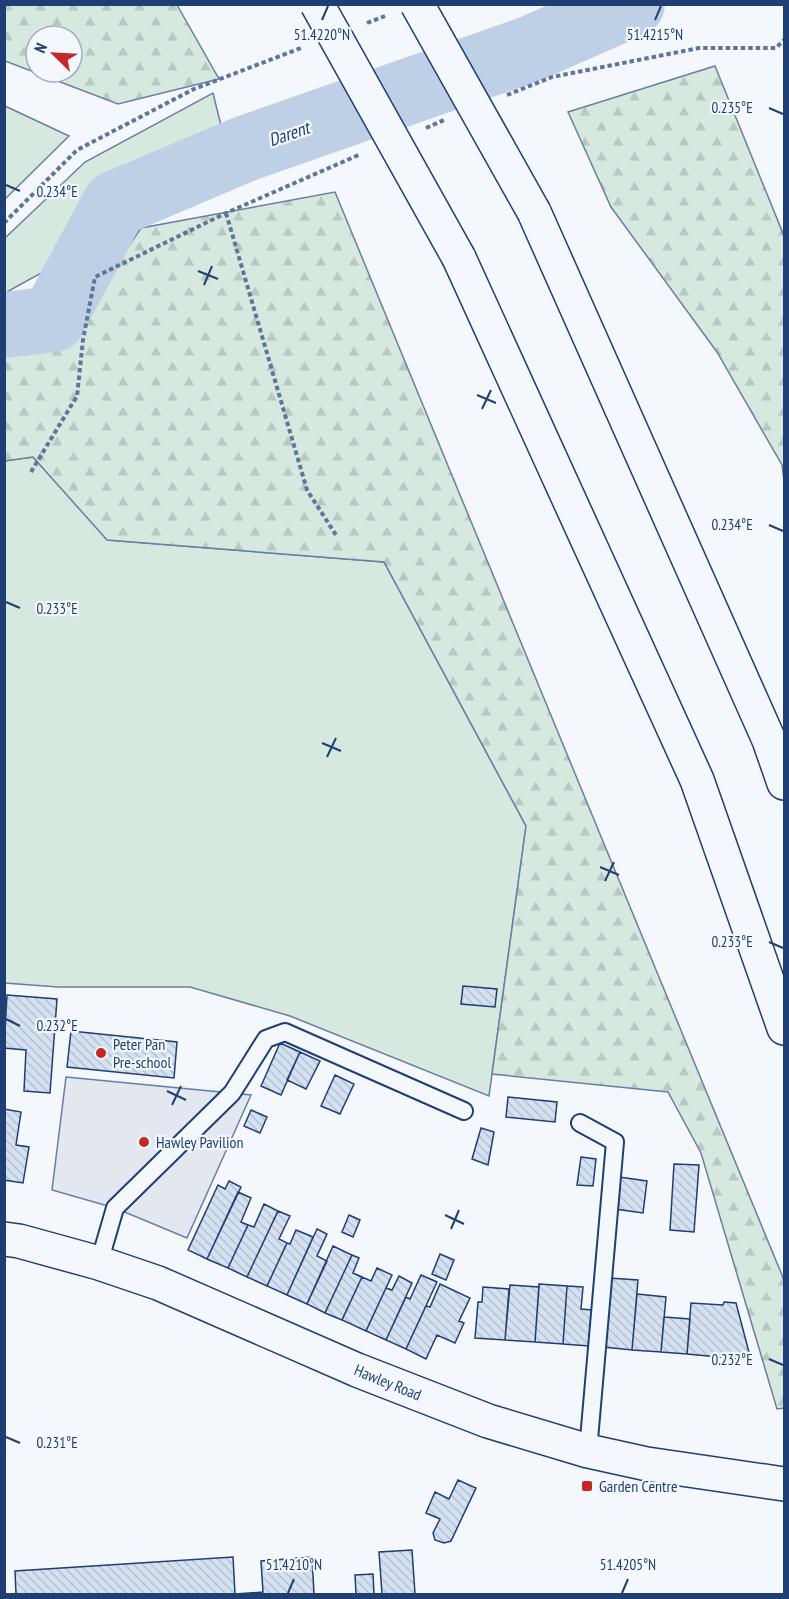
<svg xmlns="http://www.w3.org/2000/svg" width="789" height="1599" font-family="'PT Sans Narrow',sans-serif">
<style>
.grass{fill:#d7e8df;stroke:#687fa3;stroke-width:1.5}
.forest{fill:url(#forest-firs);stroke:#687fa3;stroke-width:1.5;fill-rule:evenodd}
.parking{fill:#e3e8f0;stroke:#687fa3;stroke-width:1.5}
.lines{fill:none;stroke-linecap:round;stroke-linejoin:round}
.river{stroke:#bed0e5;stroke-width:66}
.building{fill:url(#building-back-hatch);stroke:#1d3f73;stroke-width:1.5}
.service-casing{stroke:#1d3f73;stroke-width:20}
.primary-casing{stroke:#1d3f73;stroke-width:36}
.motorway-casing{stroke:#1d3f73;stroke-width:36}
.path{stroke:#5e769c;stroke-width:4;stroke-dasharray:4.5 3;stroke-linecap:butt}
.service{stroke:#f4f7fb;stroke-width:16}
.primary{stroke:#f4f7fb;stroke-width:33}
.motorway{stroke:#f4f7fb;stroke-width:33}
.motorway-bridge-casing{stroke:#1d3f73;stroke-width:36;stroke-linecap:butt}
.motorway-bridge{stroke:#f4f7fb;stroke-width:33}
.ticks{fill:none;stroke:#1d3f73;stroke-width:2}
.poi-dot{fill:#c62828;stroke:#f4f7fb;stroke-width:2}
.labels{text-anchor:middle;stroke-width:4.5;stroke-linejoin:round;paint-order:stroke}
.poi-label{font-size:16px;fill:#1d3f73;stroke:#f4f7fb;text-anchor:start}
.street-label{font-size:16px;fill:#1d3f73;stroke:#f4f7fb}
.water-label{font-size:18px;font-style:italic;fill:#1d3f73;stroke:#f4f7fb}
.ticks-label{font-size:15px;text-anchor:middle;fill:#1d3f73;stroke:#f4f7fb;stroke-width:4.5;stroke-linejoin:round;paint-order:stroke}
</style>
<defs>
<pattern id="forest-firs" width="22" height="20" patternUnits="userSpaceOnUse" patternTransform="scale(1.5)"><rect width="22" height="20" fill="#d7e8df"/><path d="M5 1l3.5 6h-7zM16 11l3.5 6h-7z" fill="#b8c8c3"/></pattern>
<pattern id="building-back-hatch" width="6" height="6" patternUnits="userSpaceOnUse" patternTransform="scale(1.5)"><rect width="6" height="6" fill="#d5e0f0"/><path d="M-1 5l2 2M0 0l6 6M5-1l2 2" fill="none" stroke="#b6c1d1"/></pattern>
</defs>
<rect width="100%" height="100%" fill="#f4f7fb"/>
<!-- grass -->
<path class="grass" d="M213,93L226,146L109,188L54,266L5,293V238L85,162Z
M5,106L69,136L5,199Z
M33,457L108,540L384,562L526,826L489,1096L290,1016L190,987H58L5,983L4,461Z"/>
<!-- forest -->
<path class="forest" d="M4,5H177L219,79L118,104L5,61ZM36,36H72V72H36Z
M715,66L784,236V481L782,465L717,352L611,207L568,112Z
M335,192L784,1280V1408L777,1409L701,1153L668,1092L492,1074L526,826L384,562L107,540L33,457L5,461V351L61,345L141,228Z"/>
<!-- parking -->
<path class="parking" d="M66,1077L251,1095L187,1238L115,1208L52,1190Z"/>
<g class="lines">
<!-- river -->
<path class="river" d="M4,325L53,319L115,204L247,148L530,49L632,4"/>
</g>
<!-- building -->
<path class="building" d="M463,986L497,989L495,1007L461,1004Z
M7,995L57,999L50,1093L24,1091L26,1050L4,1048Z
M71,1031L177,1042L174,1078L67,1067Z
M280,1043L300,1052L281,1095L261,1086Z
M300,1052L320,1061L306,1089L287,1080Z
M335,1075L354,1084L340,1114L321,1106Z
M508,1097L557,1102L555,1122L506,1117Z
M4,1109L21,1112L16,1145L29,1147L23,1183L4,1180Z
M251,1110L267,1117L260,1133L244,1126Z
M481,1128L494,1132L488,1165L472,1159Z
M581,1157L596,1159L593,1186L577,1185Z
M674,1164L699,1165L694,1232L670,1230Z
M619,1177L647,1181L643,1213L615,1209Z
M229,1181L241,1187L207,1259L188,1250L218,1185L225,1189Z
M238,1192L251,1198L241,1222L248,1225L228,1268L207,1259Z
M264,1204L278,1211L247,1277L228,1268L248,1225L254,1227Z
M278,1211L290,1216L279,1239L287,1243L267,1286L247,1277Z
M349,1215L360,1220L353,1237L342,1232Z
M317,1229L327,1234L317,1256L327,1261L307,1304L287,1295Z
M296,1230L313,1237L287,1295L267,1286L287,1243L290,1244Z
M333,1246L352,1255L325,1313L307,1304Z
M440,1254L454,1260L446,1280L432,1274Z
M352,1255L359,1258L353,1273L362,1277L342,1320L325,1313Z
M377,1268L392,1275L366,1331L342,1320L362,1277L371,1281Z
M421,1275L437,1282L406,1349L386,1340L406,1297L410,1299Z
M399,1276L412,1283L386,1340L366,1331L386,1288L392,1290Z
M609,1278L638,1280L632,1350L603,1347Z
M440,1284L470,1298L459,1321L464,1323L455,1343L437,1335L426,1359L406,1349L426,1306L430,1307Z
M539,1284L567,1286L563,1344L535,1342Z
M510,1285L539,1287L535,1342L505,1340Z
M567,1286L583,1287L581,1309L592,1310L589,1346L563,1344Z
M483,1287L509,1289L505,1340L475,1338L478,1302H482Z
M637,1294L666,1297L661,1352L632,1350Z
M724,1302L736,1303L751,1360L687,1354L691,1303L723,1305Z
M664,1317L690,1319L687,1354L661,1352Z
M458,1480L476,1488L451,1541L444,1543L435,1540L433,1533L440,1519L426,1513L435,1492L449,1499Z
M412,1550L415,1594H382L379,1552Z
M233,1557L235,1594L263,1592L261,1561L312,1557L314,1594H16L15,1571Z
M373,1574L374,1594H356L355,1575Z"/>
<g class="lines">
<defs>
<path id="service" d="M580,1123L615,1142L588,1451
M99,1263L115,1208L232,1093L266,1039L285,1032L464,1111"/>
<path id="primary" d="M4,1239L19,1241L99,1263L158,1283L357,1370L488,1421L588,1451L647,1464L784,1484"/>
<path id="motorway" d="M534,212L769,740L784,783
M459,258L697,780L784,1028"/>
</defs>
<!-- service casing -->
<use href="#service" class="service-casing"/>
<!-- primary casing -->
<use href="#primary" class="primary-casing"/>
<!-- motorway casing -->
<use href="#motorway" class="motorway-casing"/>
<!-- path -->
<path class="path" d="M367,23L385,16
M507,95L552,77L699,48H776L784,40
M426,128L444,120
M226,213L307,490L336,535
M4,223L77,150L194,89L301,48
M31,472L77,396L83,340L95,277L226,213L361,154"/>
<!-- service -->
<use href="#service" class="service"/>
<!-- primary -->
<use href="#primary" class="primary"/>
<!-- motorway -->
<use href="#motorway" class="motorway"/>
<defs>
<path id="motorway-bridge" d="M317,4L459,258
M417,4L534,212"/>
</defs>
<!-- motorway-bridge casing -->
<use href="#motorway-bridge" class="motorway-bridge-casing"/>
<!-- motorway-bridge -->
<use href="#motorway-bridge" class="motorway-bridge"/>
</g>
<!-- ticks -->
<path class="ticks" d="M322,20L328,6M655,20L661,6M769,108L783,114M6,185L20,191M198,271L218,279M204,285L212,266M477,395L496,403M482,409L491,390M769,525L783,531M6,602L20,608M322,743L341,751M327,757L336,738M600,867L619,875M605,881L614,862M769,942L783,948M6,1019L20,1026M167,1091L186,1100M172,1105L181,1086M445,1215L464,1224M451,1229L459,1210M769,1359L783,1365M6,1437L20,1443M288,1593L294,1579M622,1593L628,1579"/>
<!-- markers -->
<g class="poi-dot">
<circle cx="101" cy="1053" r="6"/>
<circle cx="144" cy="1142" r="6"/>
<rect x="581" y="1480" width="12" height="12" rx="3"/>
</g>
<g class="labels">
<!-- poi labels -->
<g class="poi-label">
<text x="113" y="1050">Peter Pan<tspan x="113" dy="18">Pre-school</tspan></text>
<text x="156" y="1148">Hawley Pavilion</text>
<text x="599" y="1492">Garden Centre</text>
</g>
<!-- street labels -->
<g class="street-label">
<text transform="translate(388 1382) rotate(22)" y="6">Hawley Road</text>
</g>
<!-- water labels -->
<g class="water-label">
<text transform="translate(289 134) rotate(-19)" y="6">Darent</text>
</g>
</g>
<g class="ticks-label">
<text x="322" y="40">51.4220°N</text>
<text x="655" y="40">51.4215°N</text>
<text x="732" y="113">0.235°E</text>
<text x="57" y="197">0.234°E</text>
<text x="732" y="530">0.234°E</text>
<text x="57" y="614">0.233°E</text>
<text x="732" y="947">0.233°E</text>
<text x="57" y="1031">0.232°E</text>
<text x="732" y="1365">0.232°E</text>
<text x="57" y="1448">0.231°E</text>
<text x="294" y="1570">51.4210°N</text>
<text x="628" y="1570">51.4205°N</text>
</g>
<!-- border -->
<rect width="789" height="1599" fill="none" stroke="#1d3f73" stroke-width="12"/>
<!-- north arrow -->
<g transform="translate(54 54) rotate(294)"><circle r="28" fill="#f4f7fb" stroke="#9eadc5" stroke-width="1.5"/>
<path d="M0-4.5L10 22L0 15L-10 22Z" fill="#c62828"/>
<text y="-9" font-size="16" font-weight="bold" text-anchor="middle" fill="#1d3f73">N</text>
</g>
</svg>
